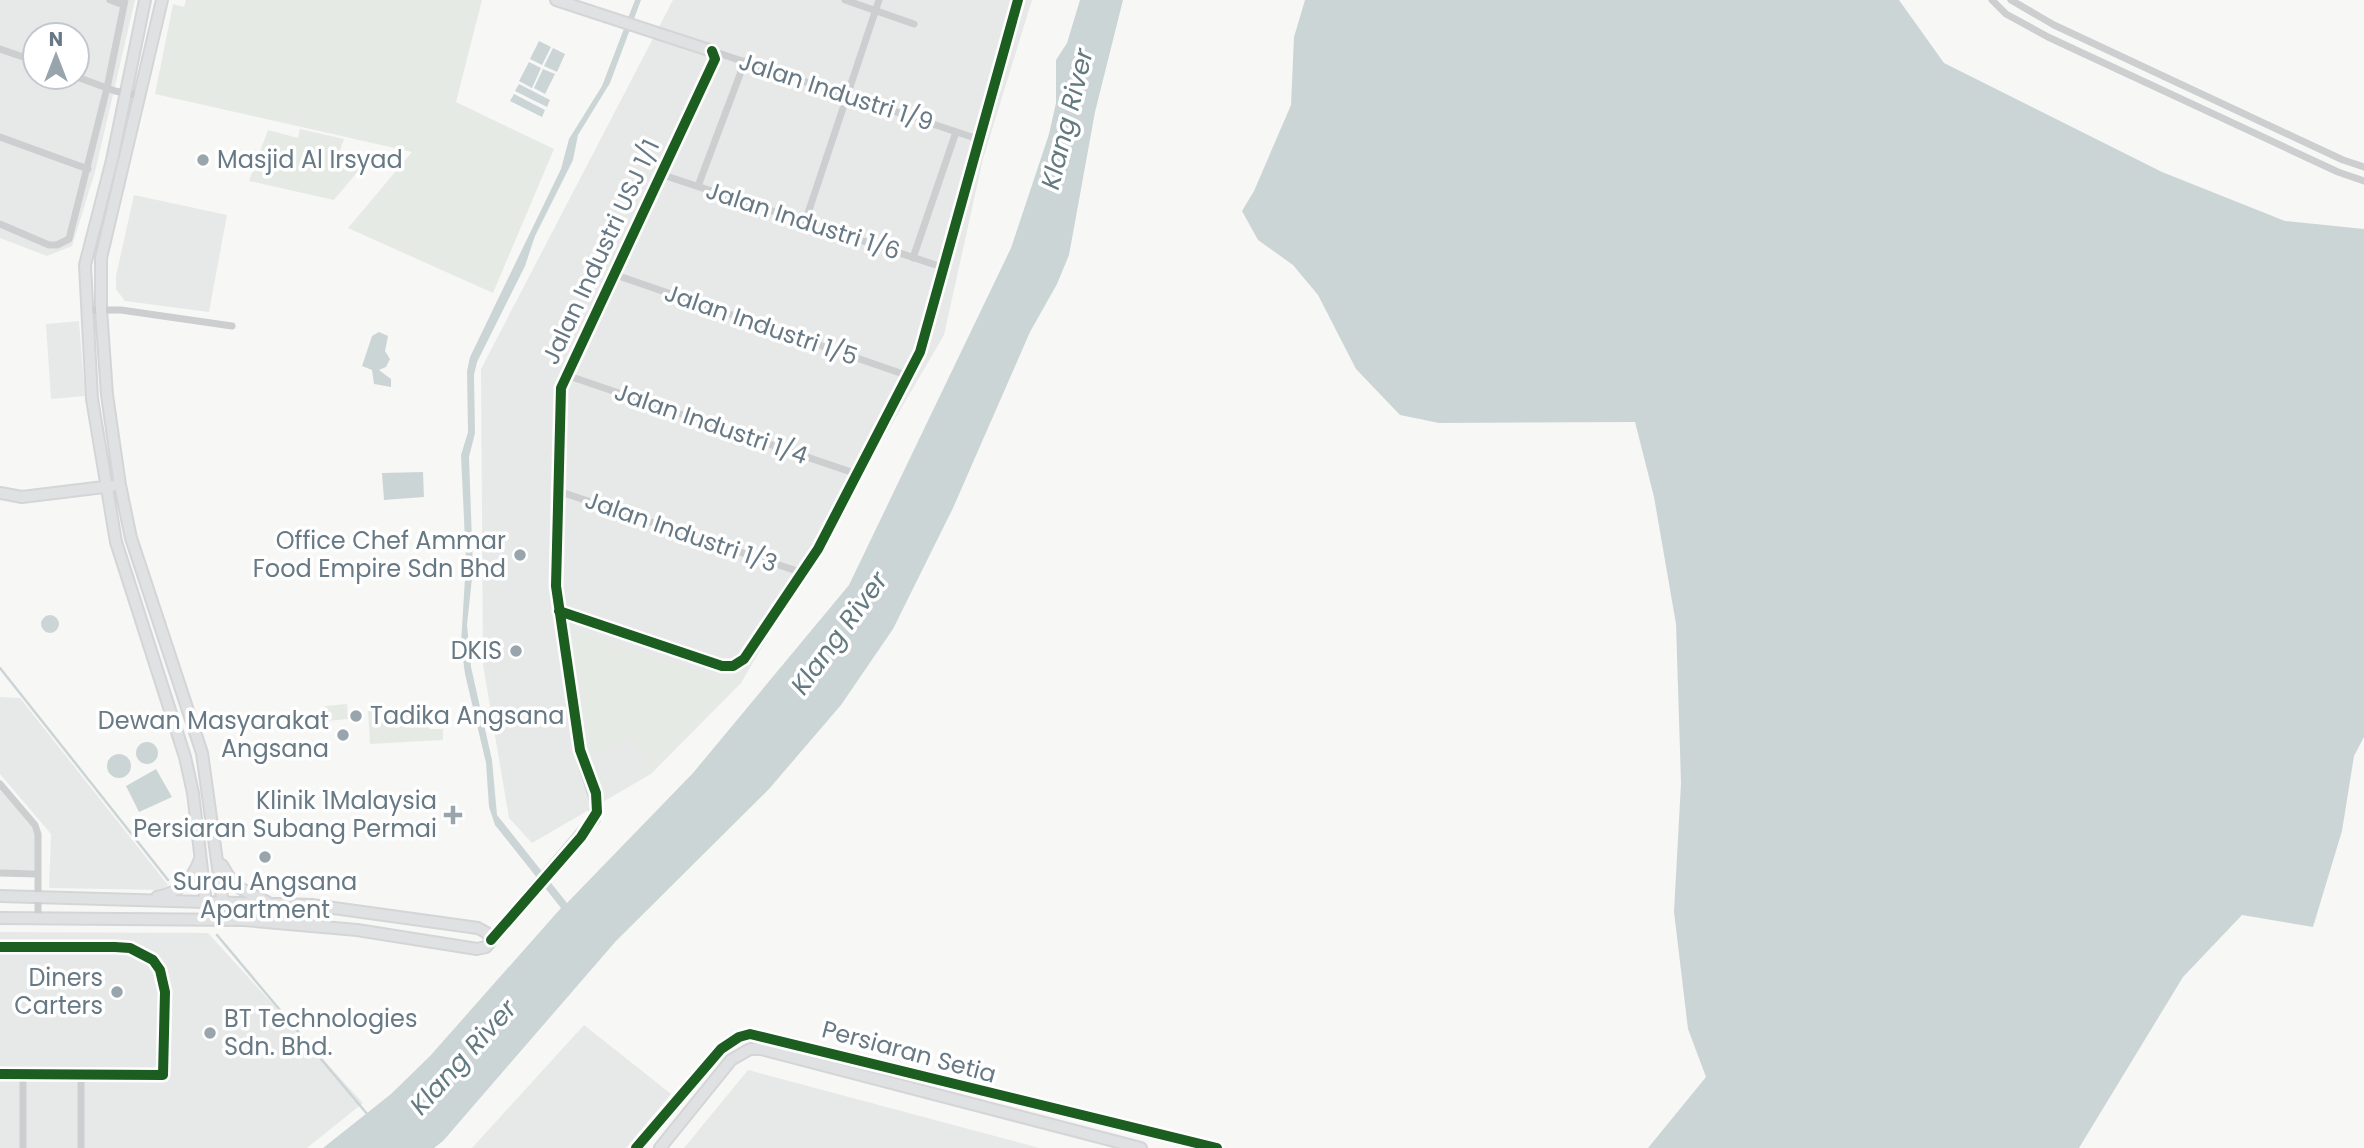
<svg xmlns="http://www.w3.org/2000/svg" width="2364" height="1148" font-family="Poppins,sans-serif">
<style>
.built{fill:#e7e8e8;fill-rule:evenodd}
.green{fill:#e6eae4}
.water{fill:#ccd5d6}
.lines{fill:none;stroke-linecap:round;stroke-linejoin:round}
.stream{stroke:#ccd5d6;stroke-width:2.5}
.secondary-casing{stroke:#d4d5d6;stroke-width:14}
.street{stroke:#cccecf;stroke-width:7}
.secondary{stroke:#e0e1e2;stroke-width:10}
.cycleway-casing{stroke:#fff;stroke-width:15}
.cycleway{stroke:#1b5e20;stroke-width:10}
.poi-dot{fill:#99a5ad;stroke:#fff;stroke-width:2.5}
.labels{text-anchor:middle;stroke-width:7;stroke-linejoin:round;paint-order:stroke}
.street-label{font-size:24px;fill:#677985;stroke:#fff}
.poi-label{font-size:24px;fill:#677985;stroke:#fff;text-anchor:end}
.water-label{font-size:26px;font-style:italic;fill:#637a81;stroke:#fff}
</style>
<rect width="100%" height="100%" fill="#f7f7f6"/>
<!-- built -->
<path class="built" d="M0,0H135L95,172L72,246L47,256L0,238ZM35,35H77V77H35Z
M673,0H1032L983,159L944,335L741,683L651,774L532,843L509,818L483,665L481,369Z
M134,195L227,215L209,312L125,301L116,289V276Z
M79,321L85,396L51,399L46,324Z
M0,697L20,698L168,885L161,890L49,888L51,834L0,774Z
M0,790L32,826L35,834V870H0Z
M0,932L208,933L363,1103L307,1148H0Z
M584,1025L671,1094L626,1148H472Z
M748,1070L1039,1148H684Z"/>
<!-- green -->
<path class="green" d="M186,0H482L456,102L554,149L493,293L348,228L412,152L155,94L173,4L184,7Z
M300,129L344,139L340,150L369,158L334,200L249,181L268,130L298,138Z
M577,631L736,685L650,773L629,738L593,756L570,637Z
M347,704L348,719L326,721L325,706Z
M428,707L429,729H443V740L370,744L368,710Z"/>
<!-- water -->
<path class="water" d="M635,0H641L610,83L578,135L573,160L535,236L525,266L477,362L474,375L475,433L469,457L473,569L467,625L471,667L492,760L497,815L567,903L693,773L849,585L1011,248L1049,134L1056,103V60L1067,43L1080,0H1123L1095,112L1069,255L1057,284L1030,332L953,508L893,629L841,705L769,789L616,941L443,1141L434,1148H323L391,1094L430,1056L561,908L495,825L489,807L486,763L465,674L461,643L466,562L461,455L468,432L467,371L470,357L561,169L569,139L602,86Z
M1305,0H1899L1944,63L2162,172L2285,221L2364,229V737L2354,756L2342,831L2313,927L2242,915L2183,977L2079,1148H1648L1706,1077L1688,1029L1674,912L1681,783L1676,624L1654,497L1635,422L1439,423L1400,415L1356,369L1318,295L1293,265L1258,240L1242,211L1254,191L1291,105L1294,37Z
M539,41L551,47L542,65L530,59Z
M553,48L565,54L557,72L544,66Z
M529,62L541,68L532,88L519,81Z
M543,69L555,74L545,94L534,88Z
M519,84L550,100L547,107L515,91Z
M514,94L545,110L542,117L510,101Z
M379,332L388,336L385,351L390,359L386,367L379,370L391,379V387L374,384L372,370L362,366L372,336Z
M423,472L424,497L384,500L382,473Z
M41 624a9 9 0 1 1 18 0a9 9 0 1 1-18 0Z
M136 753a11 11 0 1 1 22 0a11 11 0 1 1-22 0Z
M107 766a12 12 0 1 1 24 0a12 12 0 1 1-24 0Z
M156,769L172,797L139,812L126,786Z"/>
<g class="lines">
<!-- stream -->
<path class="stream" d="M0,668L168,880
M217,935L368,1115"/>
<defs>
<path id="secondary" d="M145,0L112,160L85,265L92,399L116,542L185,757L193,793L206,904L214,919
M162,0L101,258V309L107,395L120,485L131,538L202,753L223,904L214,919
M0,493L22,497L112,486
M222,865L234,885L267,902
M0,896L312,905L478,928L487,933L491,940
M157,897C178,893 193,879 200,859
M0,918L244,920L357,930L477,949L486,947L594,819L597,803L580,750L556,586L561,388L715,59L712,51L556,0
M636,1148L721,1049L739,1037L750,1034L1217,1148
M660,1148L731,1060L750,1049H761L1141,1148"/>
</defs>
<!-- secondary casing -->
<use href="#secondary" class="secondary-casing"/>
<!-- street -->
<path class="street" d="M110,0L124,5
M845,0L914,24
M1992,0L2006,14L2048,37L2338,172L2364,181
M2011,0L2054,25L2343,160L2364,167
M0,49L35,61
M712,51L978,139
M77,77L115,91L141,96
M0,137L88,169
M660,174L945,268
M698,186L745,61
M805,222L879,0
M0,224L49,245H57L69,239L107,88L125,0
M913,258L956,132
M613,274L909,376
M86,310H121L232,326
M566,375L857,474
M558,491L803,573
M559,612L722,666H733L744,659L818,549L920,352L1018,0
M0,784L35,825L38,834V919
M0,873L38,874
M0,947H115L130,948L153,960L160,970L165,992L163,1075L0,1074
M81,1075V1148
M23,1148V1074"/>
<!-- secondary -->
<use href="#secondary" class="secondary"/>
<defs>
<path id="cycleway" d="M559,611L722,666H733L744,659L818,549L920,352L1018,0
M491,940L581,837L597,812L596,793L580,750L556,586L561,388L715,59L712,51
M0,947H115L130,948L153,960L160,970L165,992L163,1075L0,1074
M636,1148L721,1049L739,1037L750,1034L1217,1148"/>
</defs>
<!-- cycleway casing -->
<use href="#cycleway" class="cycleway-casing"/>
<!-- cycleway -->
<use href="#cycleway" class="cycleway"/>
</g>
<!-- markers -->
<g class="poi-dot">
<circle cx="203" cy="160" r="7"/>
<circle cx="520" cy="555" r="7"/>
<circle cx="516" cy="651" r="7"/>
<circle cx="356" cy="716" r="7"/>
<circle cx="343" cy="735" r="7"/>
<path d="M449.5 804.5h7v7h7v7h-7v7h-7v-7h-7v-7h7z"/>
<circle cx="265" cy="857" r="7"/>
<circle cx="117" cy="992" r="7"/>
<circle cx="210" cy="1033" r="7"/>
</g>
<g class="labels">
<!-- street labels -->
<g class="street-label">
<text transform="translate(836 92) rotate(18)" y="8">Jalan Industri 1/9</text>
<text transform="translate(803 221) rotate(18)" y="8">Jalan Industri 1/6</text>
<text transform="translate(601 252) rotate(-65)" y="8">Jalan Industri USJ 1/1</text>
<text transform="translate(761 325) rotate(19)" y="8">Jalan Industri 1/5</text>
<text transform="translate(711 424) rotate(19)" y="8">Jalan Industri 1/4</text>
<text transform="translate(681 532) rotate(19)" y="8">Jalan Industri 1/3</text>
<text transform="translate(909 1052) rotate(15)" y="8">Persiaran Setia</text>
</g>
<!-- poi labels -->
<g class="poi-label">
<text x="217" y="168" text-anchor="start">Masjid Al Irsyad</text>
<text x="506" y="549">Office Chef Ammar<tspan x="506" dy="28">Food Empire Sdn Bhd</tspan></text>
<text x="502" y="659">DKIS</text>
<text x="370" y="724" text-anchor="start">Tadika Angsana</text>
<text x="329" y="729">Dewan Masyarakat<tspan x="329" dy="28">Angsana</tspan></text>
<text x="437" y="809">Klinik 1Malaysia<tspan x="437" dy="28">Persiaran Subang Permai</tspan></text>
<text x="265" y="890" text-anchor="middle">Surau Angsana<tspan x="265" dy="28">Apartment</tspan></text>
<text x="103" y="986">Diners<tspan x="103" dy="28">Carters</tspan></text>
<text x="224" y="1027" text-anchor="start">BT Technologies<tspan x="224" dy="28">Sdn. Bhd.</tspan></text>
</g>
<!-- water labels -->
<g class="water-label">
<text transform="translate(1067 119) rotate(-76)" y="9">Klang River</text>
<text transform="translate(839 633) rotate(-54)" y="9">Klang River</text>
<text transform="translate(463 1057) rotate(-48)" y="9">Klang River</text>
</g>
</g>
<!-- north arrow -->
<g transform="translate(56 56)"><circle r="33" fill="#ffffff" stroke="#c2c9ce" stroke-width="2"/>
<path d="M0-5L12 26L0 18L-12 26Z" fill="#99a5ad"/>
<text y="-10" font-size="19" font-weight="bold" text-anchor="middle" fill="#677985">N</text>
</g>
</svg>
